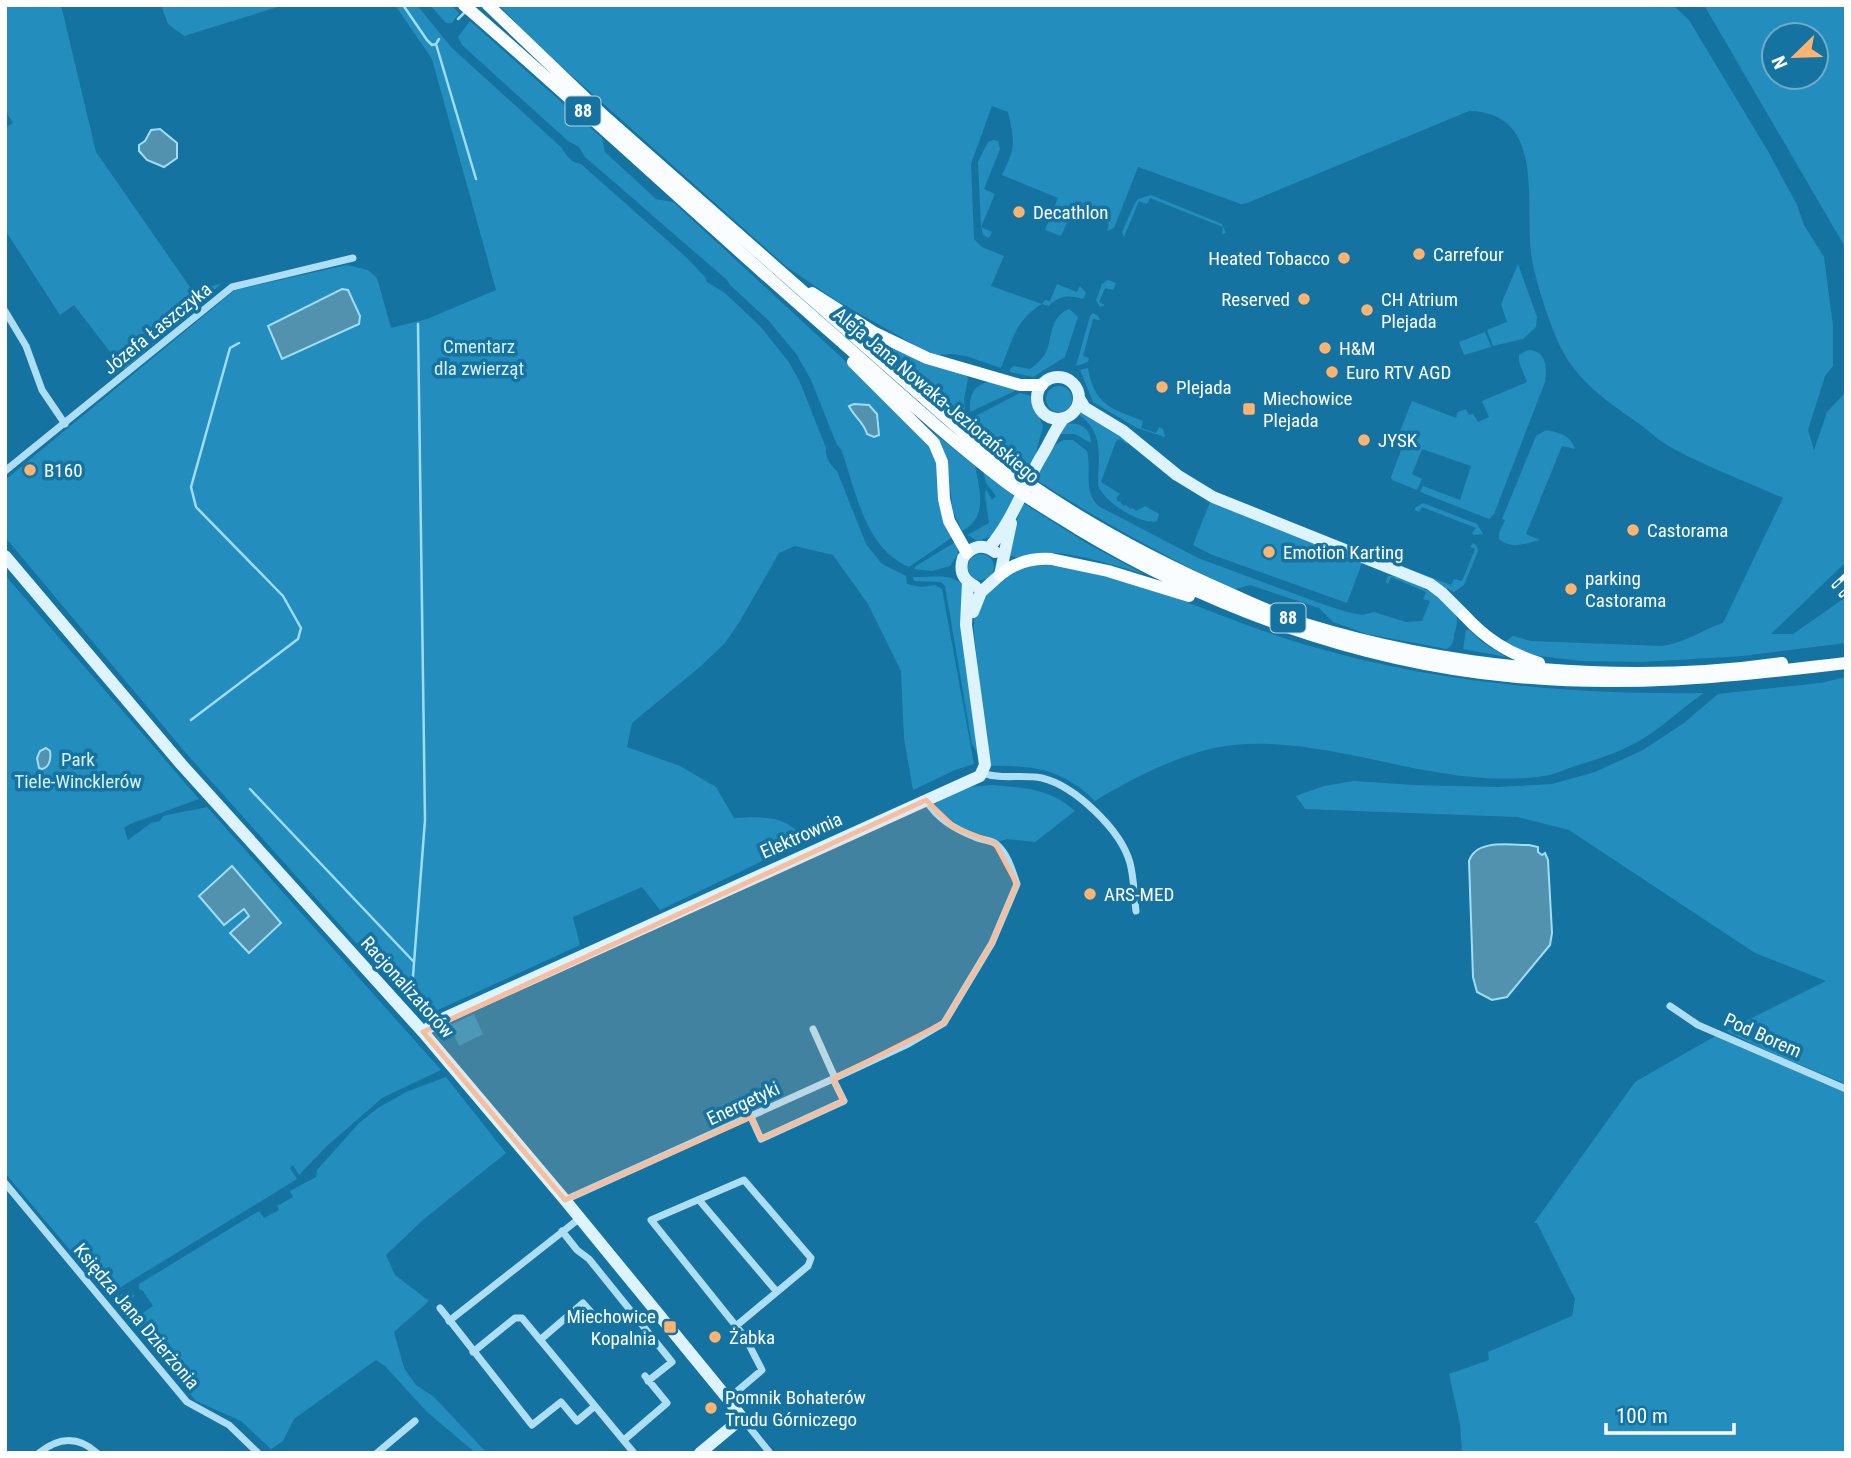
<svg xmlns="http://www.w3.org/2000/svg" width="1851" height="1458" font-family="'Roboto Condensed',sans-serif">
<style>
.green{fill:#238ebd;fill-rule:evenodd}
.water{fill:#5292af;stroke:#9fddf7;stroke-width:2}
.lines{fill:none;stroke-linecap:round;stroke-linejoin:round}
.stream{stroke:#9fddf7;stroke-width:2.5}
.street{stroke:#addef4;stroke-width:7}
.secondary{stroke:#ddf3fd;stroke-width:12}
.primary{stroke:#fafdff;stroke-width:12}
.rail-casing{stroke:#fff;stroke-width:5}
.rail{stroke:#1473a0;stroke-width:2.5;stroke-dasharray:8;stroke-linecap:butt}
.marked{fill:#f6bd9e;fill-opacity:0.2;stroke:#f6bd9e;stroke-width:5;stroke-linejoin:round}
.poi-dot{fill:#ffb370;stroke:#1473a0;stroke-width:2.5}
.labels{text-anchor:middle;stroke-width:7;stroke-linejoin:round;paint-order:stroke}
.shield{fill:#1473a0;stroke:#b8d5e2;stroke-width:2}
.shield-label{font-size:18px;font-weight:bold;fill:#fff}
.poi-label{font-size:19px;fill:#fff;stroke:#1473a0;text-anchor:start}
.street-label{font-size:19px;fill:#fff;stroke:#1473a0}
.park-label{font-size:19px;fill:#d7f2fd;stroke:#1473a0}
</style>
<rect width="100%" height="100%" fill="#1473a0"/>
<!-- green -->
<path class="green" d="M5,5H61L96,152L192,290L221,284L124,370L74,305L60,315L5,230V128L13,123L5,110Z
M161,5H284L184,36L168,24Z
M395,5H417L451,47L562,148C566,155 571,163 581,164L686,257L705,277L707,282L725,293L760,326L788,361L799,380L826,448C825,456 830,466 837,471L866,544L882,564L906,576L907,584L921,587L935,585L942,589L974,764L955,770L913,790L904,738L901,671L868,604L833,555L795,546L779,553L740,621L725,643L701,666L632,723L627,747L680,766L716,787L734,818C763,817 785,814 806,840L660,910L642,887L573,917L580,945L427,1015L409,1002L185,752L5,537V480L235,290L347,265L368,270L377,278L391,328L427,319L496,290L432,59Z
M430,5H451L459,13L452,23H446Z
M499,5H1673L1689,20L1769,153L1797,205L1804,225L1824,257L1833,326V366L1825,376L1808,430L1814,450L1827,412L1844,394L1846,380V562L1771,634H1793L1846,597V643L1743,656L1642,662L1581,661L1539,656L1502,644L1513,636L1531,641L1662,646C1688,642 1699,631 1723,623L1783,498C1747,482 1710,468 1676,450C1663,444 1652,434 1641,425C1608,402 1576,381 1559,344C1549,322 1533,274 1531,252C1525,200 1545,112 1469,111L1247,203L1241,204L1138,167L1114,228L1107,231L1109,224L1083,213L1080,219L1078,217L1081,207L1075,204L1061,236L1045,230L1058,198L1002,175C1016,146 1015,143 1008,112L992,106L971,164L974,239L982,247L1004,256L991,286L1042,304L1045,300L1050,301L1057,284L1077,292L1080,286L1086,293L1083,299C1070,295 1059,295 1049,306L1042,304C1016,319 1012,341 1001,368L966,356L952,354L938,355L922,349L837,301L787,267L534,42Z
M1704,5H1846V252L1845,247ZM1774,35H1816V77H1774Z
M470,21L602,138L605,152L656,199L673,202L855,370L930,448L937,464L954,536L909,567C864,548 856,490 841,449L837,445L811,380L797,355L769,321L730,285L727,280L585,157L579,147L568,141L462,45L458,37ZM854,404L879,420L878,427H865L852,413Z
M993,140L998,141L1000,149L984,189L995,194L981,227L992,232L989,238L983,235L981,227L978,162L988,142Z
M1151,195L1222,224L1226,233L1222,234L1223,227L1150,198L1147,204L1139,201L1124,237L1122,232L1135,203L1138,199Z
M1518,264L1537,317L1536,327L1523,339L1493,346L1487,330L1507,322L1501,304Z
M1108,280L1116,283L1113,290L1105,288L1099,302L1105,305L1100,307L1096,300L1102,284Z
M1069,309L1078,317L1065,357L1033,377L1010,372V369L1014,366L1030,369C1037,364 1046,356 1048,347C1052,332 1052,316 1069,309Z
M1093,313L1098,316L1100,320L1093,319L1083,356L1089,358L1088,362L1076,366L1090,316Z
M848,323H854L966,375L968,378L964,400L967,427Z
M1485,332L1491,347L1464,355L1459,342Z
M1528,350C1547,351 1547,367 1545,382L1494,514L1489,519L1420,492L1423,486L1460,500L1471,466L1422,449L1412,474L1422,479L1417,490L1392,480L1391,477L1407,434L1400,431L1412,401L1456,418L1458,412L1466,409L1469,415L1473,414L1478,422L1489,417L1482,401L1527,382L1519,362V355Z
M1088,368C1094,405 1112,409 1143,421L1141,428L1156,433L1159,427L1163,429L1165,437L1137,428L1093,402L1080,370Z
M989,382L1017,390L970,412C969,398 972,385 989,382Z
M1046 399a13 13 0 1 1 26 0a13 13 0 1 1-26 0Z
M1020,393L1031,396L1043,426L1035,457L1028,471L975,434L972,418Z
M1081,413L1129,442L1127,444L1120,439L1116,441L1101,482L1120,494L1116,498L1118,502L1120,501L1123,506L1126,505L1130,509L1133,508L1136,511L1145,506L1159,514L1157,521C1142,526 1102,501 1098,485C1098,457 1105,433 1079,415Z
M915,418L975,466C980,490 988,518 962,531L953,511L947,464Z
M1065,424C1078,422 1091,427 1091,443L1075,434H1058Z
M1546,430C1560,433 1570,434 1575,449L1562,446L1526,534L1540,540C1526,543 1511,550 1499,539V533L1505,520L1502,519L1536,436Z
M1064,440H1073L1087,451C1092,469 1082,494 1100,507L1198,558L1325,605L1347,612L1362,615L1374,612L1406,622L1422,621L1430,601L1423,599L1426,592L1391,577L1388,584L1386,582L1388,576C1405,575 1445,598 1455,613C1459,620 1456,628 1454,635C1453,642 1453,645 1447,649L1367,634L1333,622L1319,608L1250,585L1236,589L1226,586C1161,554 1097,519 1035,479L1051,447Z
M983,471L1015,497L992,536L978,541L967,535L989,523L985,495L986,489L992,500L996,496L986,483Z
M1210,502L1362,563L1347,603L1210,554L1193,545Z
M1023,503L1088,544L1144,574C1116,566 1086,556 1058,553C1042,552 1023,562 1009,555L1011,537Z
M1423,503L1477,524L1483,534L1474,535L1472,533L1476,528L1422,507L1419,512L1415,510V508Z
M957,541L958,554L950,566L932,571L914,569L916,566Z
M1473,543L1477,546L1478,551L1464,585L1454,592L1396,564L1451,585L1454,579L1462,581L1475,549L1470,547Z
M968 567a13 13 0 1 1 26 0a13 13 0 1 1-26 0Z
M1047,565C1140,574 1221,621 1310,646C1435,683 1574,695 1704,693C1683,707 1665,725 1644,738C1623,751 1599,759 1575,766C1567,768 1559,773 1550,775C1444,794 1337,735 1233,745C1190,749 1132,778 1095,801C1063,769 1033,765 989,766L974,633V615L986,594L1001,583L1011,572L1024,567Z
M5,575L199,799L130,824L124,828L128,840L151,823L160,821L163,816L207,807L441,1070L382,1098L327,1146L299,1175L293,1165L290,1168L297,1179L108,1295L5,1173Z
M913,577C932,578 954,571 965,588L978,754L972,744L945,586L941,582L914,581Z
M1466,630H1469L1482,642L1506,657L1463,649Z
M1846,677V1084L1772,1053L1726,1031L1826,981L1755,953L1569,830L1517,817L1305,809L1296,796L1324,786L1354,781L1413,785L1498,787L1552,784L1595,772L1643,750L1684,723L1718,694L1820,683Z
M992,785C1025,788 1050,788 1075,811L1035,842L1007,839L995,843L955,828L929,806L969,787Z
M474,1014L483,1034L459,1046L450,1025Z
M1717,1035L1846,1092V1453H1462L1460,1424L1449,1374L1489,1360L1488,1352L1572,1316L1575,1299L1537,1223H1534L1635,1082Z
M446,1077L506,1153L424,1219L386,1255L395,1275L429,1301L394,1332L404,1368L416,1385L434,1397L487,1453H476L460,1440L426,1411L385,1366L376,1360L294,1419L283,1441L271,1449L241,1421L196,1401L114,1302L120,1295L130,1293L135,1296L128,1301L138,1316L153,1306L143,1291L139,1289V1284L259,1211L264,1218L279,1210L277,1206L293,1197L290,1191L316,1177L317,1170L359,1123L378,1108L406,1092Z"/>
<!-- water -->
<path class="water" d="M160,129L177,143V158L164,167L147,160L139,151V145L145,141L151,130Z
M342,289L348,290L360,316L359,324L282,359L268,326Z
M854,404L869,405L877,414L879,435L874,437L867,434C864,422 854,417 849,406Z
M46,748L50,751C51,758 50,767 42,769L39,768L37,758L40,751Z
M1529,845L1538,847V852L1542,855L1545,853L1548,860L1552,933L1550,945L1507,997L1492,1000L1477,992L1473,977L1469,861C1476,839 1509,845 1529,845Z
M232,866L281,923L249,953L230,933L249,916L244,909L224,925L199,896Z"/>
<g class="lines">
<!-- stream -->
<path class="stream" d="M403,5L427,40L432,45L436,44
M458,19L465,12
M439,39L436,44L476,179
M191,720L298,639L301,628L283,596L196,507L191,487L230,348L239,343
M250,789L414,962
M412,989L425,820L418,324"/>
<!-- street -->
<path class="street" d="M5,311L26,346L42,390L65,424
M5,471L232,287L353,258
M982,773C1001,780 1022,774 1042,778C1075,786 1121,830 1130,863C1134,878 1134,895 1136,911
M1670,1006L1698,1025L1846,1089
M813,1029L835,1078
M751,1117L761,1139L844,1101L833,1079
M5,1183L187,1402L229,1425L258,1453
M565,1200L835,1078L908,1044L944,1023L992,943L1017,884C1012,870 1008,854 996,844C991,840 981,840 975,837C955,829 937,819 926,800
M699,1200L777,1292
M562,1231L577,1250L589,1259L672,1362L648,1381
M440,1308L532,1425L561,1402L577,1421L595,1406
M449,1321L580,1218
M540,1340L583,1303L599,1321
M473,1352L515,1318H522L634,1453
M728,1399L762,1370L745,1337L736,1326L651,1220L744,1180L811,1258L808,1266L736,1326
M742,1418L770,1453
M624,1440L667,1403L645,1376
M39,1453C59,1437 78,1436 97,1453
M377,1453L415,1421"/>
<!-- secondary -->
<path class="secondary" d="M1037 398a21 21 0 1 1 42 0a21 21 0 1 1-42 0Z
M1079,398L1085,408L1123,431L1177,475L1213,497L1430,584L1442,593L1464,615
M989,548C1014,519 1024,484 1044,452C1051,440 1055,429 1064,418
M5,556L181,764L423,1032L565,1200L728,1399L742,1418L700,1453
M975,586C963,580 959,571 963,558C971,546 983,543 995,552
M973,612L981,592L1000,575L1011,523
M423,1032L438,1021L980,776L985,765L966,625L968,582"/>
<!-- primary -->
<path class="primary" d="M464,5C584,109 700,218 819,322C880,375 939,431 1003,480C1026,498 1052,512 1077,528C1208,607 1356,661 1508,676C1624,688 1731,677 1846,663
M488,5L604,116L984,451C1060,510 1144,556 1231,594C1255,605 1280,616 1305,624C1454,670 1628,685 1782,663
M812,293L875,333L927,358L1020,385H1042
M853,362L934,443L942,462L944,499L949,521L967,553
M1000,575C1014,563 1032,558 1051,559L1108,571L1189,596
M1464,615C1486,639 1508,653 1539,663"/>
<defs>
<path id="rail" d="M1834,586L1846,575
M1841,595L1846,591"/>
</defs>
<!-- rail casing -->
<use href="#rail" class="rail-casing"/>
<!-- rail -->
<use href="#rail" class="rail"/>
</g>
<!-- marked area -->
<path class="marked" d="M926,800L955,828L995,843L1017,884L992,943L944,1023L833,1079L844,1101L761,1139L751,1117L565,1200L423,1032Z"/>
<!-- markers -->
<g class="poi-dot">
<circle cx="1019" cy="212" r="7"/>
<circle cx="1419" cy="254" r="7"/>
<circle cx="1344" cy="258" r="7"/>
<circle cx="1304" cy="299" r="7"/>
<circle cx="1367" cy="310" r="7"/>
<circle cx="1325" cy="348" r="7"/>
<circle cx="1332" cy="372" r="7"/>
<circle cx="1162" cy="387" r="7"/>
<rect x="1242" y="402" width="14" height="14" rx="3.5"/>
<circle cx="1364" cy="440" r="7"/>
<circle cx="30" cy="470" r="7"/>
<circle cx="1633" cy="530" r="7"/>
<circle cx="1269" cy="552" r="7"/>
<circle cx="1571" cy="589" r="7"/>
<circle cx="1090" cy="894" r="7"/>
<rect x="663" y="1320" width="14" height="14" rx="3.5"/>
<circle cx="715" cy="1337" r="7"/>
<circle cx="711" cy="1408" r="7"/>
</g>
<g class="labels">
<!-- shield labels -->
<g class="shield">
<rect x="565.5" y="96.5" width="35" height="29" rx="5"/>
<rect x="1270.5" y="603.5" width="35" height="29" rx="5"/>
</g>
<g class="shield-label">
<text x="583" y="117">88</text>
<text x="1288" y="624">88</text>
</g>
<!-- poi labels -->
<g class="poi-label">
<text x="1033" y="219">Decathlon</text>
<text x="1433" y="261">Carrefour</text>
<text x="1330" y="265" text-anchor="end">Heated Tobacco</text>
<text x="1290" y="306" text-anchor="end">Reserved</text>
<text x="1381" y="306">CH Atrium<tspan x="1381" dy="22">Plejada</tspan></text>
<text x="1339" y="355">H&amp;M</text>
<text x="1346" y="379">Euro RTV AGD</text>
<text x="1176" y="394">Plejada</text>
<text x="1263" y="405">Miechowice<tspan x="1263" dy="22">Plejada</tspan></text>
<text x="1378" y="447">JYSK</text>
<text x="44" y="477">B160</text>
<text x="1647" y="537">Castorama</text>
<text x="1283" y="559">Emotion Karting</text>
<text x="1585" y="585">parking<tspan x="1585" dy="22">Castorama</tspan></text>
<text x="1104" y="901">ARS-MED</text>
<text x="656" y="1323" text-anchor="end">Miechowice<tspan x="656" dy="22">Kopalnia</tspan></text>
<text x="729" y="1344">Żabka</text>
<text x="725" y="1404">Pomnik Bohaterów<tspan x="725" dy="22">Trudu Górniczego</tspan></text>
</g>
<!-- street labels -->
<g class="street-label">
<text transform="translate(157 328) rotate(-39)" y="7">Józefa Łaszczyka</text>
<text transform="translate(937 395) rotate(40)" y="7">Aleja Jana Nowaka-Jeziorańskiego</text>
<text transform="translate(801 835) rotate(-24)" y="7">Elektrownia</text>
<text transform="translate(408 987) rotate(48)" y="7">Racjonalizatorów</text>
<text transform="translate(1763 1035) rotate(24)" y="7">Pod Borem</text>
<text transform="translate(743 1103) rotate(-25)" y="7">Energetyki</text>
<text transform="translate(137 1316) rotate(50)" y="7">Księdza Jana Dzierżonia</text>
</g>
<!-- park labels -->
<g class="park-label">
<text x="479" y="353">Cmentarz<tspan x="479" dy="22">dla zwierząt</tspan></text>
<text x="78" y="766">Park<tspan x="78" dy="22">Tiele-Wincklerów</tspan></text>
</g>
</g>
<!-- border -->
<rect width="1851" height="1458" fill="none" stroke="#ffffff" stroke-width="14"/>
<!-- north arrow -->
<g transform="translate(1795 56) rotate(247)"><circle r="33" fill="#1473a0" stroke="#72abc6" stroke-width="2"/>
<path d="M0-5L12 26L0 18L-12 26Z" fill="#ffb370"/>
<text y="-10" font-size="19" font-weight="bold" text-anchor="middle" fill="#ffffff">N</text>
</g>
<!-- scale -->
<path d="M1606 1423v10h128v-10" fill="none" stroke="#ffffff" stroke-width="3.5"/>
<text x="1616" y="1423" font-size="21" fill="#ffffff" stroke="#1473a0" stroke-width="5" paint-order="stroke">100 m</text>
</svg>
